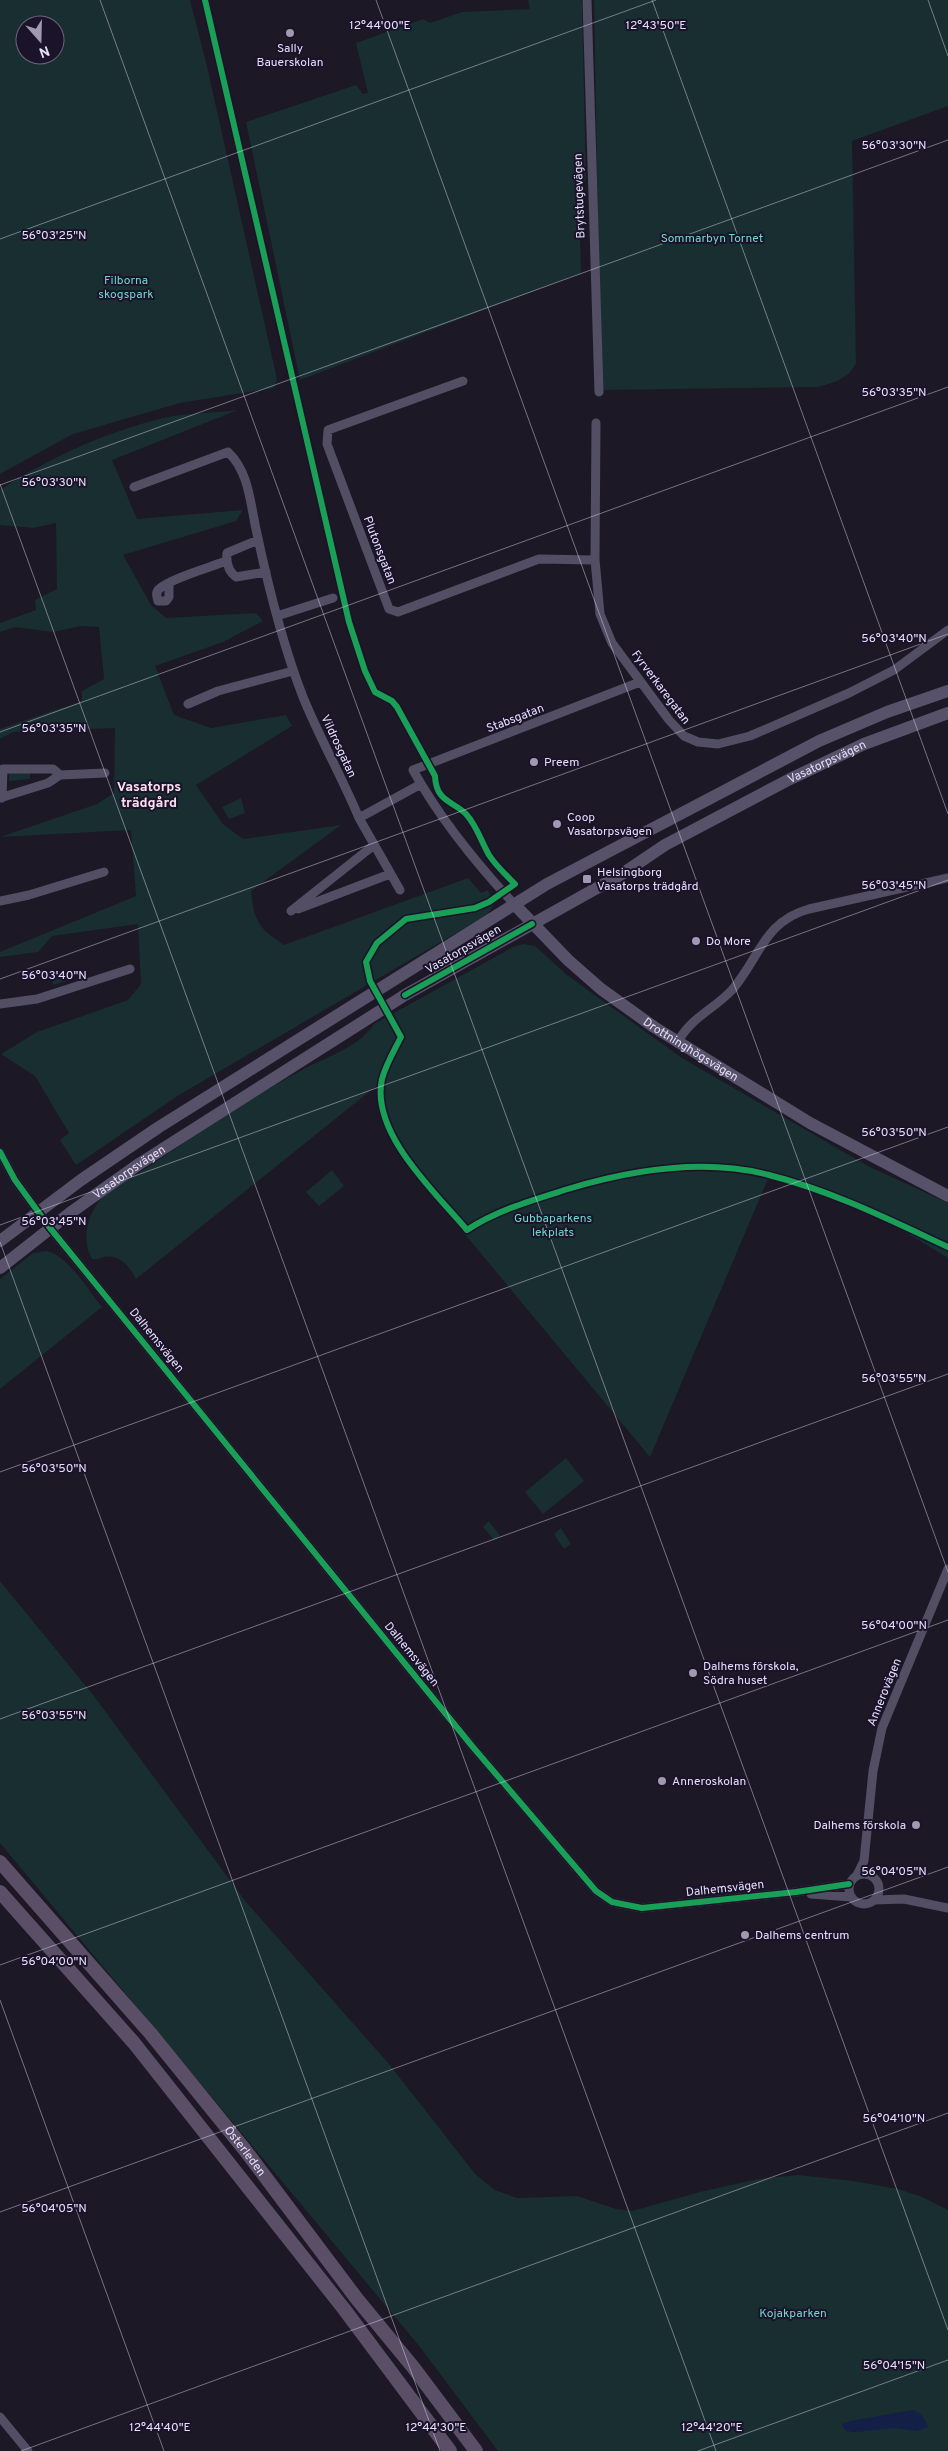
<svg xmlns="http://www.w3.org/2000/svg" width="948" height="2451" font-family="Overpass,sans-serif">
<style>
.green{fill:#182e31;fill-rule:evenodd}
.water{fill:#131f46}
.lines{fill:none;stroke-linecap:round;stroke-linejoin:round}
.street{stroke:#524e64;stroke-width:9}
.secondary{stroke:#57526a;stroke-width:12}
.primary{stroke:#5b4f68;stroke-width:14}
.cycleway-casing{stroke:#1a132a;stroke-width:9}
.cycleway{stroke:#1a9f57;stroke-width:6}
.ticks{fill:none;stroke:#e6dffc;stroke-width:1;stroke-opacity:0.45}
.poi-dot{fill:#9f99b1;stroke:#1a132a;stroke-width:2}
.labels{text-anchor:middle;stroke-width:4;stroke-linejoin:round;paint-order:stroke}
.poi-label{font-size:12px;fill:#e6dffc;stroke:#1a132a;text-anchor:start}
.street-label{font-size:12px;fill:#e6dffc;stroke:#1a132a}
.park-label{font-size:12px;fill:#6fd8cb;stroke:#1a132a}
.neighbourhood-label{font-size:14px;font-weight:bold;fill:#fce0ef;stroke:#1a132a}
.ticks-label{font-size:12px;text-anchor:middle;fill:#e6dffc;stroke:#1a132a;stroke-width:4;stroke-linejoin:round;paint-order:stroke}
</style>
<rect width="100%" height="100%" fill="#1c1825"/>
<!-- green -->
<path class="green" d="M0,0H190L206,62L277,379L274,388L180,403L73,434L0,474ZM25,25H55V55H25Z
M528,0H581L582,3L586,178L582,187L575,191L579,196L581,273L300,380L246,122L356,85L363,94L368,93L356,43L423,19L430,23L462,12L530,9Z
M594,0H948V106L852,141L856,363C849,379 833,383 817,387L601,390Z
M238,410L112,460L137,519L243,510L236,521L123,555L151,605L166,618L256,613L263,621L223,642L155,666L174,715L211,728L286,715L292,726L196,785L223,824L243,839L341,825L251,891C254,922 259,928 284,945L468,878L481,893L488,890L491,896L493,906L487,915L179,1095L76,1165L60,1140L69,1133L35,1076L1,1054L37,1032L128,1000L141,984L138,924L52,936L38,952L0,957V952L136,896L131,830L0,837L97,804L114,793L115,728L13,732L0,739V729L82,701V691L104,679L99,627L81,626L53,632L15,627L0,632V623L36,610L35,600L57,589L56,523L33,528L0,525V490C51,457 103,433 163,418C187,413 214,413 238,410Z
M9,769H30V779L9,781Z
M241,798L245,813L229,819L222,807Z
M523,944L535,946L567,975L682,1058L868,1166L948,1203V1258L882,1218L833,1193L770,1174L650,1457L399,1155L382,1117L378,1092L375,1087L136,1279C130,1267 120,1254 104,1257C99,1258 98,1260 92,1259C81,1240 87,1215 101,1199C113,1186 133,1177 148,1167C198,1133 249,1099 302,1070C327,1056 357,1049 374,1024L513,947Z
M51,972H65L66,981L53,985Z
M332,1170L344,1186L319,1206L306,1192Z
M46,1251C66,1253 89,1291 102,1307L0,1389V1279L33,1253Z
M566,1458L584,1481L543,1514L525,1492Z
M489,1521L500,1536L494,1540L483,1527Z
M561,1528L571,1544L564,1549L554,1534Z
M0,1581L94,1696L246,1902L389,2064L476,2175L495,2190L517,2198L577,2196L616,2209L632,2211L700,2192L758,2179L799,2175L853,2181L898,2189L922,2197L948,2210V2451H498L420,2347L0,1843Z"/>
<!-- water -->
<path class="water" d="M913,2410C922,2414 925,2418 928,2427L917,2431L895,2428L855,2432L846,2431L843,2427L842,2424L851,2421Z"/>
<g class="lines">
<!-- street -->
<path class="street" d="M587,0L599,392
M463,381L328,430L327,444L389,609L398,612L539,559L595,560
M596,423L595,560L600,614L612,643L669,720L684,736L698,742L718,744L750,736L849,693L894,670L948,630
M134,487L228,452C249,472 250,502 256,529C268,586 282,643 303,697C320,739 342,777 359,818L421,784
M258,540L227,553C226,563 228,571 236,577L266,572
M169,584V597L166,601H158C157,597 155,593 159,589C169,579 211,567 226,561
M277,616L333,598
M188,704L218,691L293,671
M0,798L48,783L60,775L105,773
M2,798L3,769H53L60,775
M359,818L400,890
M0,901L29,895L104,872
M514,904C476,863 440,819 413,770L640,682
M298,909L390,874
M291,911L374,845
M0,1004L37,999L130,969
M677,1043C692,1016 712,1011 732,990C759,959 764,921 809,909L948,878
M0,1152L15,1180L50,1228L472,1746L596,1891L612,1902L642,1908L796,1892L849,1884
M849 1889a15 15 0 1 1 30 0a15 15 0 1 1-30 0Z
M857,1875L864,1861L873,1771L882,1728L948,1569
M811,1894L851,1897
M874,1900L904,1899L948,1908
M0,2417L28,2451"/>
<!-- secondary -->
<g class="secondary">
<path id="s1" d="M514,904L568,960L601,989L654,1027L810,1123L948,1196"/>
<path d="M0,1241L81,1180L159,1127L547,884L819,741L887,712L948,691"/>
<path id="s2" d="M0,1268L70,1213L139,1164L405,995L622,874L665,845L790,779L864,744L948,713"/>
</g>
<!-- primary -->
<g class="primary">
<path id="s3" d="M0,1862L151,2034L245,2150L357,2299L413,2367L476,2451"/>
<path d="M0,1892L134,2043L344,2309L450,2451"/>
</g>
<defs>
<path id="cycleway" d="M205,0L349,622L365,671L375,692L392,701L397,707L435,776C436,802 453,801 466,814C477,826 481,841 489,855C496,866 506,875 515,884L489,902L475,908L406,919L377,943L366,962L370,981L401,1037C394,1051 386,1064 382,1079C370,1133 436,1193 467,1230C497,1210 533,1200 568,1189C631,1170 704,1158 769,1175C832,1191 890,1220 948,1247
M405,995L532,924
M0,1152L15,1180L50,1228L472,1746L596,1891L612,1902L642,1908L796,1892L849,1884"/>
</defs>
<!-- cycleway casing -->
<use href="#cycleway" class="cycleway-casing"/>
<!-- cycleway -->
<use href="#cycleway" class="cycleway"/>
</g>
<!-- ticks -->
<path class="ticks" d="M100,0L948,2330M376,0L948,1572M652,0L948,814M928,0L948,56M0,239L656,0M0,484L716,2451M0,485L948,140M0,732L948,387M0,979L948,634M0,1225L948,880M0,1242L440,2451M0,1472L948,1127M0,1719L948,1374M0,1965L948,1620M0,2000L164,2451M0,2212L948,1867M21,2451L948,2113M698,2451L948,2360"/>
<!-- markers -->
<g class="poi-dot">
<circle cx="290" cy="33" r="5"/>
<circle cx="534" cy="762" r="5"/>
<circle cx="557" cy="824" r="5"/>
<rect x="582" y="874" width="10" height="10" rx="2.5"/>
<circle cx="696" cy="941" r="5"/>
<circle cx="693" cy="1673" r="5"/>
<circle cx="662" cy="1781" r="5"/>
<circle cx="916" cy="1825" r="5"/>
<circle cx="745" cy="1935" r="5"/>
</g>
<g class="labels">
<!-- poi labels -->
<g class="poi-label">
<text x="290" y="52" text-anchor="middle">Sally<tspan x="290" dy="14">Bauerskolan</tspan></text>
<text x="544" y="766">Preem</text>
<text x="567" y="821">Coop<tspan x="567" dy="14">Vasatorpsvägen</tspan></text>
<text x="597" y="876">Helsingborg<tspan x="597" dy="14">Vasatorps trädgård</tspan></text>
<text x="706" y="945">Do More</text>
<text x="703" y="1670">Dalhems förskola,<tspan x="703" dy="14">Södra huset</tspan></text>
<text x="672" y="1785">Anneroskolan</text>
<text x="906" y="1829" text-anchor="end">Dalhems förskola</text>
<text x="755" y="1939">Dalhems centrum</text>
</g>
<!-- street labels -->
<g class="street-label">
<text transform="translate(579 196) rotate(-92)" y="4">Brytstugevägen</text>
<text transform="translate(380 550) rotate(69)" y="4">Plutonsgatan</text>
<text transform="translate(661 687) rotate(53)" y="4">Fyrverkaregatan</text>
<text transform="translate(515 718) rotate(-21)" y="4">Stabsgatan</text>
<text transform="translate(339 746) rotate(65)" y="4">Vildrosgatan</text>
<text dy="4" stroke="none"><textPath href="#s2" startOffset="971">Vasatorpsvägen</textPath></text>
<text transform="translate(463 949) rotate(-30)" y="4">Vasatorpsvägen</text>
<text dy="4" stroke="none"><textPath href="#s1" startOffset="230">Drottninghögsvägen</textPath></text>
<text dy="4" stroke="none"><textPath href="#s2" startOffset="161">Vasatorpsvägen</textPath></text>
<text transform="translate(157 1340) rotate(51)" y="4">Dalhemsvägen</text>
<text transform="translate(412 1654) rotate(51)" y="4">Dalhemsvägen</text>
<text transform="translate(884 1692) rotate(-68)" y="4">Annerovägen</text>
<text transform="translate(725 1888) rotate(-6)" y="4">Dalhemsvägen</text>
<text dy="4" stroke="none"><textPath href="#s3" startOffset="379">Österleden</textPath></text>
</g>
<!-- park labels -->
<g class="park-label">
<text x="712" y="242">Sommarbyn Tornet</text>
<text x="126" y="284">Filborna<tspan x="126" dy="14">skogspark</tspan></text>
<text x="553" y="1222">Gubbaparkens<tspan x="553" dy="14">lekplats</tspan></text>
<text x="793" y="2317">Kojakparken</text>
</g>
<!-- neighbourhood labels -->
<g class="neighbourhood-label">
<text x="149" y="791">Vasatorps<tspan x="149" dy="16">trädgård</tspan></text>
</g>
</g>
<g class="ticks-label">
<text x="380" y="29">12°44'00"E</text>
<text x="656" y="29">12°43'50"E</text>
<text x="894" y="149">56°03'30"N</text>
<text x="54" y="239">56°03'25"N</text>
<text x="894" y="396">56°03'35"N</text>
<text x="54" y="486">56°03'30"N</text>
<text x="894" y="642">56°03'40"N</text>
<text x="54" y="732">56°03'35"N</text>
<text x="894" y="889">56°03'45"N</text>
<text x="54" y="979">56°03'40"N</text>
<text x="894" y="1136">56°03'50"N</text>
<text x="54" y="1225">56°03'45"N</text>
<text x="894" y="1382">56°03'55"N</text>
<text x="54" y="1472">56°03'50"N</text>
<text x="894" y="1629">56°04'00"N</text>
<text x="54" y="1719">56°03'55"N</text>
<text x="894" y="1875">56°04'05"N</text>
<text x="54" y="1965">56°04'00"N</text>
<text x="894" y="2122">56°04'10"N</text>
<text x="54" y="2212">56°04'05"N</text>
<text x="894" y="2369">56°04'15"N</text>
<text x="160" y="2431">12°44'40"E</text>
<text x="436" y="2431">12°44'30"E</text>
<text x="712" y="2431">12°44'20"E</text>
</g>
<!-- north arrow -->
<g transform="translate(40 40) rotate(160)"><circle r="24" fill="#1a132a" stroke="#6c657e"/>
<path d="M0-4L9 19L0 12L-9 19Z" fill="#9f99b1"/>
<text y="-8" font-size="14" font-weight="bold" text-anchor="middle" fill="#e6dffc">N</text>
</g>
</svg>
